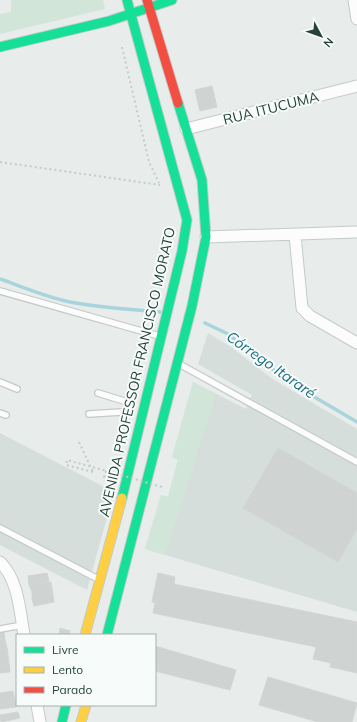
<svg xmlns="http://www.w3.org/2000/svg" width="357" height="722" font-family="Mulish,sans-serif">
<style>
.built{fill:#d6dedb}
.green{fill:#d1e6d8}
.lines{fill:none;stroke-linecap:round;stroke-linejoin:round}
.stream{stroke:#a9d4db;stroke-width:3.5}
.building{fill:#cfd4d2;stroke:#d1d6d4}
.lane-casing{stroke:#c5cac8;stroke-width:8}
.street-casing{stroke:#c5cac8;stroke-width:13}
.fast-casing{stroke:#c3cbc8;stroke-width:11}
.slow-casing{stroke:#c3cbc8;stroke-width:11}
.jam-casing{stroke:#c3cbc8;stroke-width:11}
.path{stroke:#c3ccca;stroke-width:2;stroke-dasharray:2 3;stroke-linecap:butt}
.lane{stroke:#fcfcfc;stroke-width:5.5}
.street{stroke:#fcfcfc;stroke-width:11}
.fast{stroke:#16e098;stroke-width:9}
.slow{stroke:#ffcf43;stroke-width:9}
.jam{stroke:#f24e42;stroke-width:9}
.path-bridge{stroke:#c3ccca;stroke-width:2;stroke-dasharray:2 3;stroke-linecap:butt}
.labels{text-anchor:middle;stroke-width:4;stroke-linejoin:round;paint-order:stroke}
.street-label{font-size:14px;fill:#24423a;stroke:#f7fbf9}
.water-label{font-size:15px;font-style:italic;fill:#1c6f80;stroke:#f7fbf9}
</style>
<rect width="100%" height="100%" fill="#e8edeb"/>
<!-- built -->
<path class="built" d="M208,333L231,347L274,380L357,429V612L145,549L161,495L168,497L178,460L172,457L193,382L246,409L252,395L198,364Z
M0,433L114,492L87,590L0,545Z"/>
<!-- green -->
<path class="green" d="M11,0H103L105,9L0,34V14L11,12Z
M193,382L216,394L165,555L145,549L161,495L168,497L178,460L172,457Z"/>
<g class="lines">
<!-- stream -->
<path class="stream" d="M0,279C23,287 46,297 70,302C100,308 130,309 160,312
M205,323L228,334L289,382L357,422"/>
</g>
<!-- building -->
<path class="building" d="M212,86L217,107L200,111L195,90Z
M278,448L357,493V529L338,562L243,508Z
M47,573L49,581L29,585L28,576Z
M158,573L175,577L174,584L357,622V673L330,667L331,663L313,659L316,647L153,613L155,603L152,602Z
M51,582L52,589L32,592L29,585Z
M52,589L53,595L32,599V592Z
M53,595L54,602L34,606L32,599Z
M60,628L70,631L69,635H59Z
M0,632H4L5,640H0Z
M0,640H5L7,648L0,649Z
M155,646L236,670L230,690L155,671Z
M7,648L8,655L0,657V649Z
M8,655L9,664L0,666V657Z
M9,664L10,672L0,673V666Z
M268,677L357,703L352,722H318L259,705Z
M13,691L15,700L0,701V693Z
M15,700L16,707L0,709V701Z
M18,712L20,718L1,722L0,715Z"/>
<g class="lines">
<defs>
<path id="lane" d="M0,291L159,336
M181,365L357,462
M0,382L17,389
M98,393L124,401
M0,413L6,415
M89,414L121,412
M0,528L96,578
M0,629L23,625"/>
<path id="street" d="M354,0L357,19
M186,129L357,86
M295,235L302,308L310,316L357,343
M206,237L357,232
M0,562C18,579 20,611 24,635
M37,705L40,722"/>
<path id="fast" d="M0,47L109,21L172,0
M122,498L182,251L187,220L127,0
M107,635L192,306L206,237L202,180L178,103
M62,722L66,705"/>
<path id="slow" d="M85,635L122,498
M81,722L86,705"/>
<path id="jam" d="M147,0L178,103"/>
</defs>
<!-- lane casing -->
<use href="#lane" class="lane-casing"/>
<!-- street casing -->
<use href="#street" class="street-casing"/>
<!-- fast casing -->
<use href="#fast" class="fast-casing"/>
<!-- slow casing -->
<use href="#slow" class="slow-casing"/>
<!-- jam casing -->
<use href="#jam" class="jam-casing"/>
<!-- path -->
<path class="path" d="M122,47L149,162L159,183
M0,162L160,185
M79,442L93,472
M106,471L104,477L110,479
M93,472L66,465L67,460L107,471
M111,478L106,477L107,472L112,474"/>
<!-- lane -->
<use href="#lane" class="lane"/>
<!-- street -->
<use href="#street" class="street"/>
<!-- fast -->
<use href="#fast" class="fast"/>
<!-- slow -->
<use href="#slow" class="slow"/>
<!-- jam -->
<use href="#jam" class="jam"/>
<!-- path-bridge -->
<path class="path-bridge" d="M107,471L162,487"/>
</g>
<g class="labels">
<!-- street labels -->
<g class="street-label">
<text transform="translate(271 108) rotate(-14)" y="5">RUA ITUCUMA</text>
<text transform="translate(137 372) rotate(-77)" y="5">AVENIDA PROFESSOR FRANCISCO MORATO</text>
</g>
<!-- water labels -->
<g class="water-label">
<text transform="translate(271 365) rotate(35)" y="5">Córrego Itararé</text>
</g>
</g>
<!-- legend -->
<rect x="16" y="634" width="140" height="72" fill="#f7fbf9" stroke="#a3b1ad"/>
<rect x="24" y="647" width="20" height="6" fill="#16e098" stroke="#a3b1ad"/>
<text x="52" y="654" font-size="12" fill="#24423a">Livre</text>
<rect x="24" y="667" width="20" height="6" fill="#ffcf43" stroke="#a3b1ad"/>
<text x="52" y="674" font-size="12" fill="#24423a">Lento</text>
<rect x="24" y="687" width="20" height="6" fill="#f24e42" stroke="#a3b1ad"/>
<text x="52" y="694" font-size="12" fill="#24423a">Parado</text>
<!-- north arrow -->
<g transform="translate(321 36) rotate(131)" stroke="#f7fbf9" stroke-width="3" paint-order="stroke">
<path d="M0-3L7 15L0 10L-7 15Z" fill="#24423a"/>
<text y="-6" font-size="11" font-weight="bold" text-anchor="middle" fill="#24423a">N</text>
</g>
</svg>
